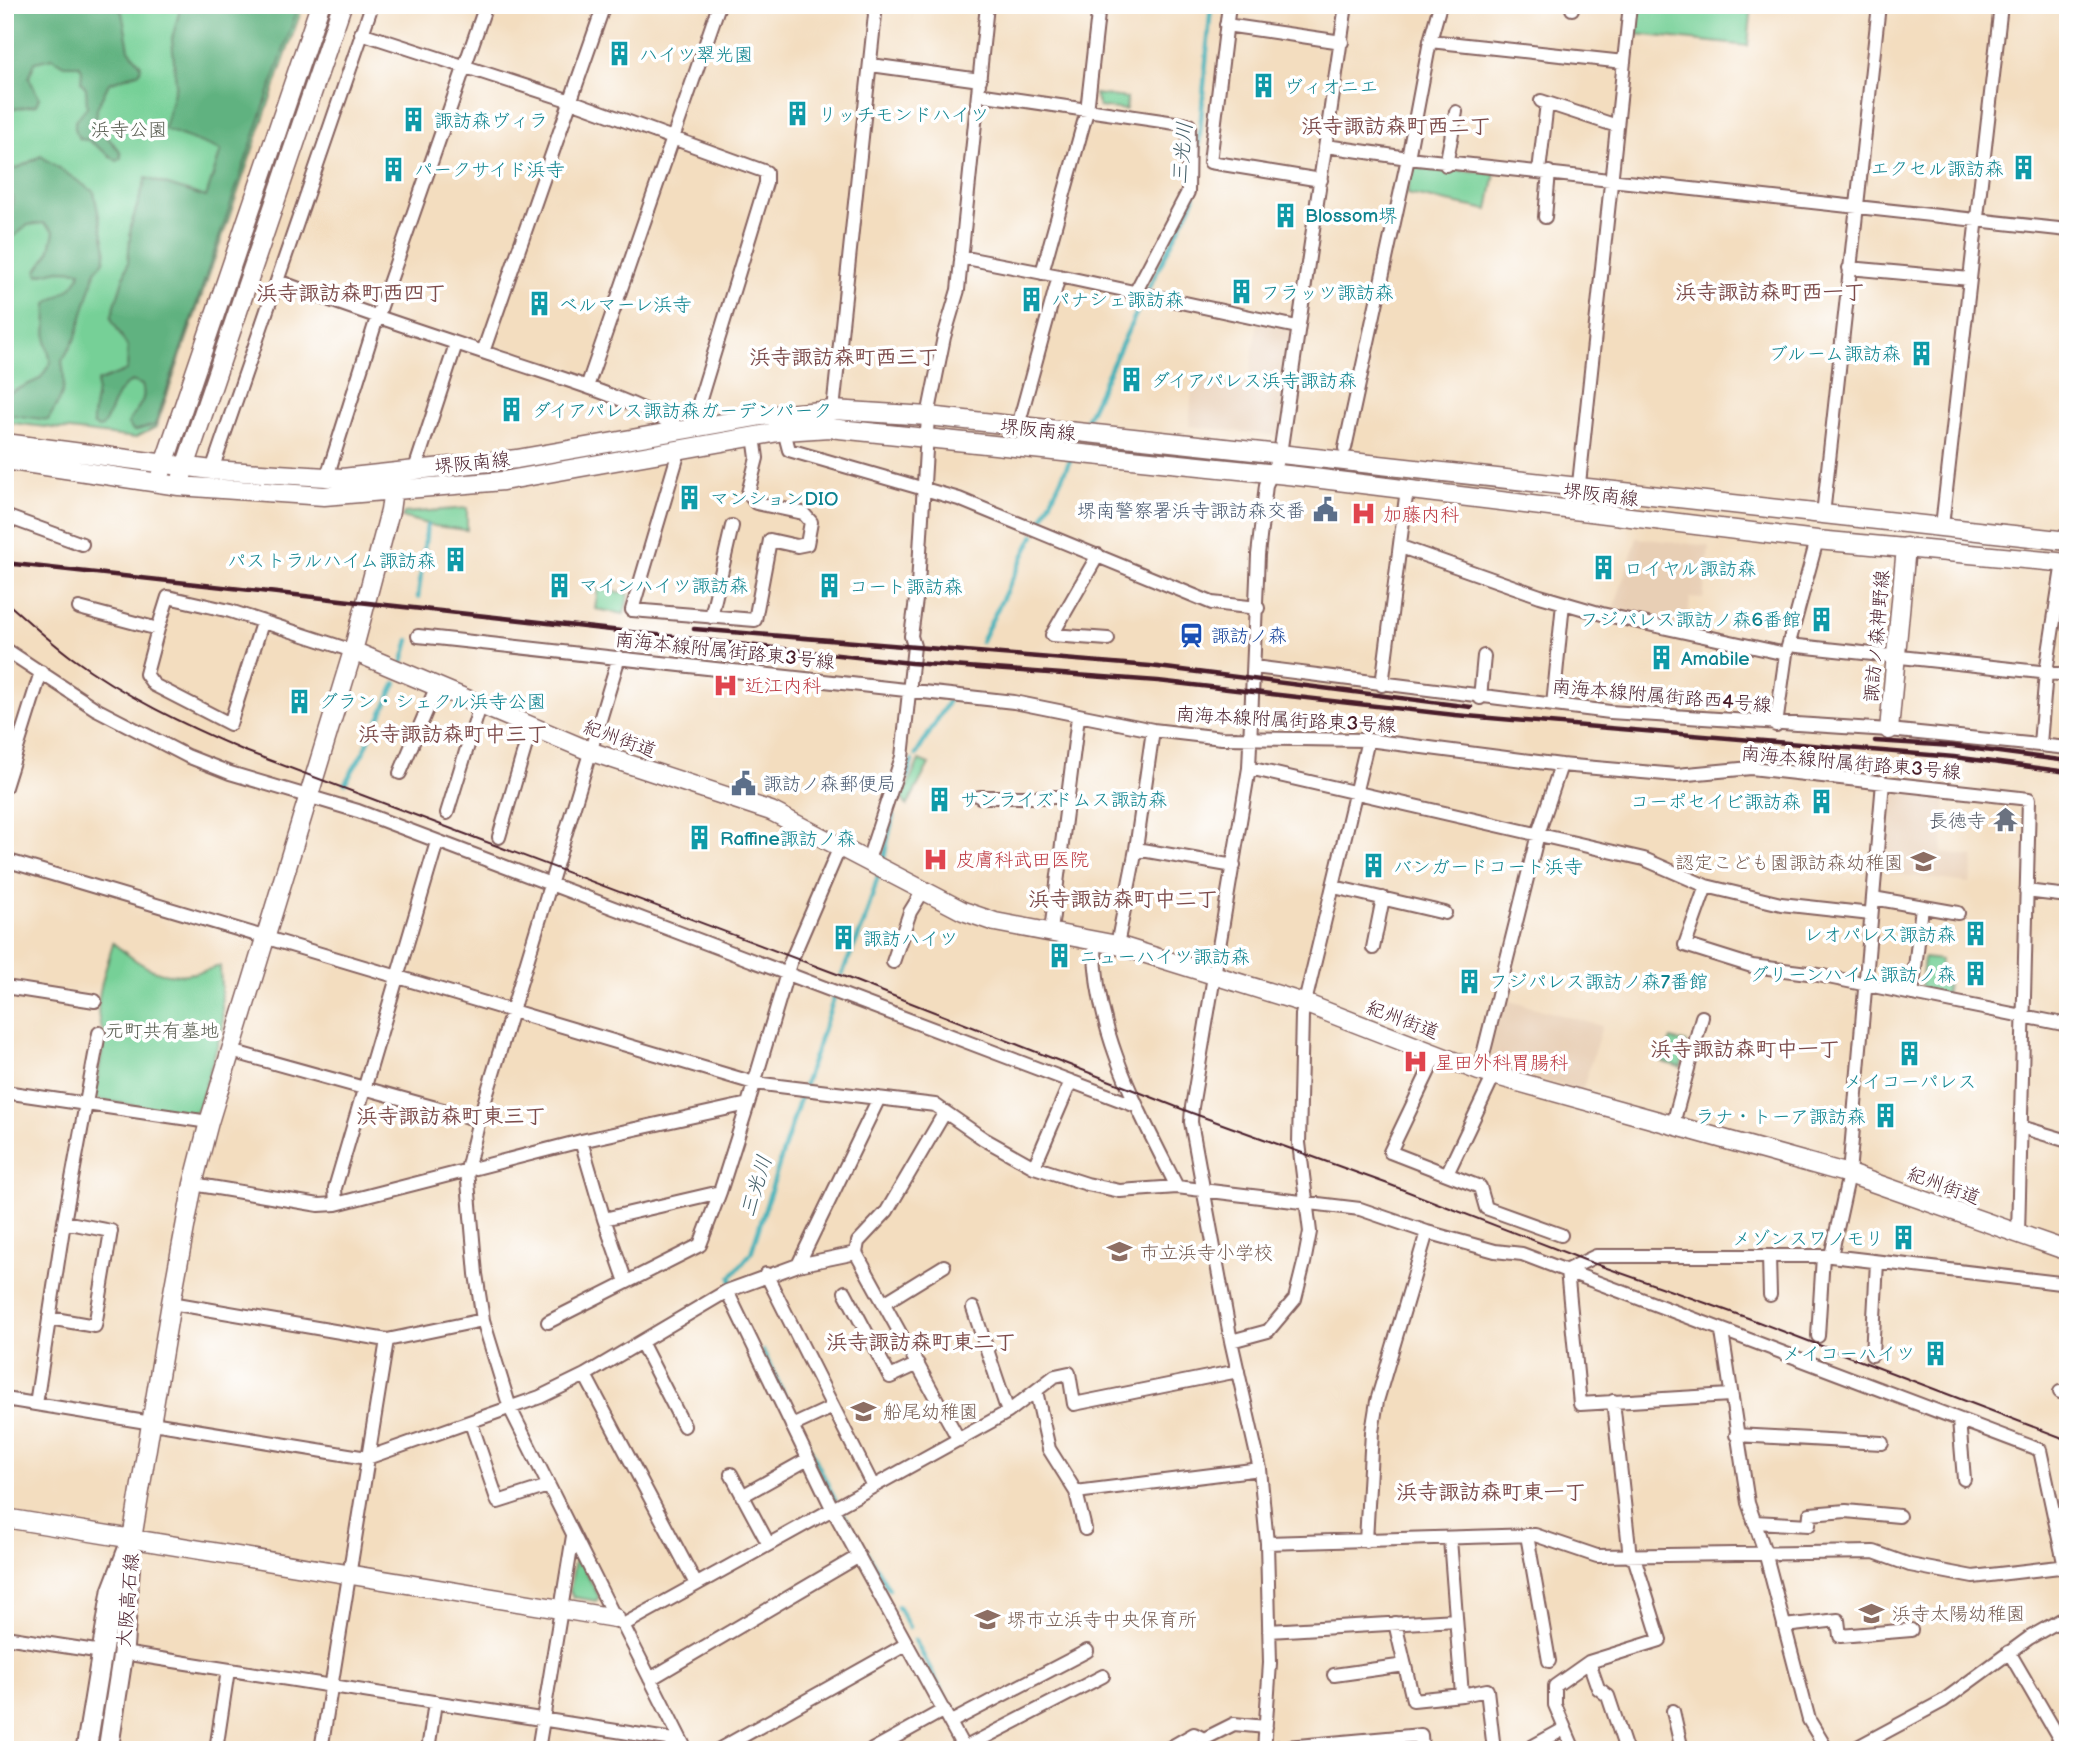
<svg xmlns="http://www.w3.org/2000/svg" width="2073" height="1755" font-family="'Balsamiq Sans','Klee One',sans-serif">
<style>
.built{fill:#e8cfb5}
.green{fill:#76d097;stroke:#607861;stroke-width:2}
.forest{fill:#60b280;stroke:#556856;stroke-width:2}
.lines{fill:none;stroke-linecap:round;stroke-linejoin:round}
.stream{stroke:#3fb0b7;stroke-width:4.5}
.street-casing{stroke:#85625f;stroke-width:16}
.secondary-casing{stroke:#85625f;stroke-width:21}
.primary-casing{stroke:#85625f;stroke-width:23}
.street{stroke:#fff;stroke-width:12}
.secondary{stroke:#fff;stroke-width:18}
.primary{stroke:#fff;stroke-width:19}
.tram{stroke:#4a1f2b;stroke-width:2}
.rail{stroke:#4a1f2b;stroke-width:4.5}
.labels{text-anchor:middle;stroke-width:7;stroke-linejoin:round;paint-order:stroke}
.culture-label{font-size:19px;fill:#0d838f;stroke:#fff;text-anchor:start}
.park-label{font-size:19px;fill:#595d51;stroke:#fff}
.street-label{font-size:19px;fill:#4a1f2b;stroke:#fff}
.service-label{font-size:19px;fill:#4e5e75;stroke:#fff;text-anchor:end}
.health-label{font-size:19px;fill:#be3a42;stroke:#fff;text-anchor:start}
.transit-label{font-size:19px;fill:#164399;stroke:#fff;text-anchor:start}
.worship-label{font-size:19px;fill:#5b616d;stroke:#fff;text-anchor:end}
.education-label{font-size:19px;fill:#785e54;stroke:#fff;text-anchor:start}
.neighbourhood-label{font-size:21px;font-weight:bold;fill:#7d4c4b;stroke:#fff}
.water-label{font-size:21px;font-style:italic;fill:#45606a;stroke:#fff}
</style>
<rect width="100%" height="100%" fill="#fff"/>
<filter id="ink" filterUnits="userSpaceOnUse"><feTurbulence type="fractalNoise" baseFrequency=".0143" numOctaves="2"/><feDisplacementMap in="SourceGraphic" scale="14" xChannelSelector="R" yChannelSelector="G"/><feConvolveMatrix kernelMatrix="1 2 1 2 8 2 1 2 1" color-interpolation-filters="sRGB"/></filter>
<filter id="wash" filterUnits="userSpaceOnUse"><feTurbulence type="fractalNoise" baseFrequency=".00686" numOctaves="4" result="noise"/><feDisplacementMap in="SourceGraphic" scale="28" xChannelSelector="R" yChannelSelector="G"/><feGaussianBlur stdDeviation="1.57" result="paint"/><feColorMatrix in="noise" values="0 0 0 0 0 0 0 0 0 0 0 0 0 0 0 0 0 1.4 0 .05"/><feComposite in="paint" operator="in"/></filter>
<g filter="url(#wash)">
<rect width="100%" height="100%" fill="#f3ddbf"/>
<!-- built -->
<path class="built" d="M1257,323L1290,328L1294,334L1279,436L1189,426L1193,377L1249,382Z
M1637,538L1709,546L1703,599L1690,598L1687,628L1613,611Z
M1898,793L1946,797L1942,853L1974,857L1970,883L1883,873L1890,802Z
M1502,999L1602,1026L1582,1091L1491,1066L1488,1057Z"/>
<!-- green -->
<path class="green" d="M5,5H303L156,427L135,438L5,422Z
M1639,5H1752L1748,46L1636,34Z
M1095,94L1127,98L1126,110L1099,107Z
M1418,167L1495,173L1488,210L1407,194L1411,171Z
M467,508V530L434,526L402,517L404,513Z
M598,589L629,594L624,614L595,609Z
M919,760L929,764L907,806L902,799Z
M113,943C152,975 169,983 220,966L223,1027L198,1109L191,1114L99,1100L95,1094L105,1034C88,1011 107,968 113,943Z
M1924,958L1941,960L1938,983L1947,985L1945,997L1926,992L1921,985Z
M1671,1039L1687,1043L1681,1067L1662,1062Z
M575,1558H578L599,1597L596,1601L573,1597L570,1591Z"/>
<!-- forest -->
<path class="forest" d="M5,5H115L122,12L129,49L141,65L140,72L109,83L97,108L96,125L120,151L121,158L117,161L88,140L80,139L75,132V121L87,107L86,88L81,82L82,70L79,65H64L52,58L35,62L29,78L39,98L36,105L15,109L5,106Z
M181,5H299L155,425L134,431L128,424C135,408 148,403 142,385L132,381C113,391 113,412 102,427L98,428L93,424C92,409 98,397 97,382L127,370L128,348L111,318L128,263L131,225L146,178L206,197L221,150L164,129L176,84L172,39Z
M41,156L94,192L106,250L104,261L96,270L76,337L62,361C67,390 63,395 48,420L5,414V395L40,379L51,362L46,343L47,303C61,294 78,288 80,271L59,270L38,275L37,270L49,253L54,232L44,223L28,225L5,244V218L10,215L13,197L5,186V165L16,169Z"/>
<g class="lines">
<!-- stream -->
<path class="stream" d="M1146,293L1194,199L1211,5
M1082,429L1142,301
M1038,528L1072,456
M418,597L427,526
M981,642L1034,535
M402,665L409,640
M916,755L948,702
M907,777L912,761
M345,783L363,753L396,683
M898,800L901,790
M883,862L893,816
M842,974L864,923L878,876
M804,1086L834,998
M732,1284L731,1277L751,1253L802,1092
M763,1351L796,1419
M800,1427L835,1500
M841,1510L889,1589
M898,1607L909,1627
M915,1640L945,1697
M949,1705L951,1709
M960,1725L967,1739"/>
</g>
</g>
<g filter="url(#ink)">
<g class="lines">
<defs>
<path id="street" d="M1229,5L1210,162L1321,180
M1572,9V5
M1226,25L1342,42
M361,33L571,101L766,172V183L691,429
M1430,41L1624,62
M871,65L980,80
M978,94L1189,125L1188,192L1135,293
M1541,101L1617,126
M1326,146L1408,158L1430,41L1440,5
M1446,165L1456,112
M1539,171L1547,103
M1545,217L1549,172
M961,257L1059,276L1018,426
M1849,268L1970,279L2001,5
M1042,273L1087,111L1099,5
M1059,276L1297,327
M278,281C354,310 432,335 510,361C569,381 630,398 683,430
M483,352L604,5
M587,387L719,5
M833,410L876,5
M784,431L789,450L959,499L1212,603L1258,608
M680,448L632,610L755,620L770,540L797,546L807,544L811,522L803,513L756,503L748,493L757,458L754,436
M1345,448L1408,158L2068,230
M212,470L372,5
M414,472L456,344
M327,477L377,318L486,5
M1576,512L1630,5
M1823,515L1879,5
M5,516L82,544
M1942,526L1970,279
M1401,547L1540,596L1602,614L1786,654
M1098,555L1052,635L1108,639
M79,608L158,629L168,597L230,611L353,651
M711,617L732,526
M158,629L146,674L154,685L230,724L262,623
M418,636L1014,702L1153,730L1222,738L1368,740L1561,765L1677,775L1751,768L2029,799L2018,1234
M1789,645L2068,675
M5,649L96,709L187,756L230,773L358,811L1136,1106
M619,657L479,1120L467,1170L476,1274L483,1320L510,1408L615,1618L623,1625L686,1750
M1254,667L1610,712L1889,730L2068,748
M1382,685L1407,489
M1480,698L1484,656
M1553,705L1563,603
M1776,725L1786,654L1817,540
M2040,744L2046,672L2063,562
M1249,768L1644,859L1706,886L1781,904L1871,914
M400,773L436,688
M5,787L41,672
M980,797H1066
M447,813L480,706
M499,837L531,727
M1136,849L1234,866
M5,860L754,1083L935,1105L984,1139L1034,1167L1087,1184L1120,1191L1177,1187L1360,1209L1427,1232L1495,1251L1522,1254L2040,1450L2065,1567
M867,863L902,757L914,646L911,636L918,585L928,416L944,337L958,290L987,5
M1706,886L1685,945L1752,966L1808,973L2068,1025
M1334,887L1445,913
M2026,891L2068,896
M1873,898L1958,913
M1051,931L1078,717
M1095,940C1093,1030 1138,1109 1177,1187
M1117,945L1136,849L1153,730
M1373,948L1383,898
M893,962L910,912L923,891
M5,987L95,1001
M1912,994L1922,907
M231,1051L479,1120
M1437,1054L1390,1152L1480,1187L1486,1208L1561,1235
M1479,1071L1538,834L1561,765
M5,1092L209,1122
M945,1112L887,1211L858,1242L856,1253L959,1440
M1673,1124L1702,1017
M2021,1127L2068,1141
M581,1141L604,1219L720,1192L748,1104
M1034,1167L1071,1081
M1447,1174L1494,1075
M193,1184L319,1205L336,1204L581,1141L748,1104L790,963L839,849
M336,1204L335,1188L437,842
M604,1219L626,1282
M1769,1256L1770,1295
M1831,1256L1849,1174L1883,782
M798,1265L856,1253
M1567,1270L1596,1256H1831L2068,1284
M1567,1270L1580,1404L1730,1395
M766,1274L873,1486
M727,1291L832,1508L965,1750
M845,1292L890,1377L918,1364
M171,1303L387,1340L483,1320
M884,1303L944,1266
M973,1308L1008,1412
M49,1318L95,1326L111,1231L64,1222
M548,1322L700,1245L720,1192
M1722,1332L1748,1503L1765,1552L1809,1720L1827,1750
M1818,1336L1823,1256
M1231,1341L1268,1331L1295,1299L1304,1263L1310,1232L1299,1143L1302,1015L1368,740
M641,1342L684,1426
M1872,1355L1877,1262
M585,1375L696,1584
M1036,1391L1049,1449L1076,1492L1085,1529
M2060,1392L2068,1394
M5,1399L367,1458L540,1397L585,1375L727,1291L798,1265L879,1098
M1613,1401L1630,1557
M36,1404L64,1222L99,1033
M1959,1420L1964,1479
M471,1423L498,1502L548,1486
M792,1426L833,1407
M1736,1435L1882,1443
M731,1474L768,1543
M1076,1492L1260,1469
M742,1496L808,1459
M1754,1522L1809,1525L1810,1514L1846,1511L1899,1516
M1527,1535L1549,1661
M1450,1539L1462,1695L1487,1690L1494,1750
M1366,1541L1372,1432L1377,1401L1427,1232
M1267,1543L1535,1535L1597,1556L1874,1552L1910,1565L1973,1577L2068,1566
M1395,1623L1413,1700L1462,1695
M623,1625L1008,1412L1055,1376L1069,1373L1074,1404L1238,1371
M1784,1626L1838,1620L1840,1636L1911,1630
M1269,1631L1456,1620
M5,1637L102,1652
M2009,1652L2066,1750
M123,1653L680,1741
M1589,1662L1598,1688L1608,1696L1626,1750
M1334,1675L1405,1665
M650,1679L859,1556
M1673,1711L1682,1750
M951,1722L1087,1651
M964,1748L1103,1676
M1264,1749L1421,1735L1422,1750
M216,1750L228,1670
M321,1750L387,1340
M428,1750L435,1702
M538,1750L573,1536
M718,1750L907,1644
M872,1750L944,1710
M1166,1750L1194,1734L1204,1739L1234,1724L1266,1727
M1264,1750L1270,1663L1267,1543L1260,1469L1231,1341L1191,1122L1192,1107L1249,768L1258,555L1266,485L1280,454L1346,5
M1526,1750L1564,1729
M1574,1750L1555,1705V1686L1589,1662L1660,1640L1634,1557
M1852,1750L1943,1701L2029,1638L2068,1616"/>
<path id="secondary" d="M5,443L212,470L342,478L517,459L762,416L833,410L928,416L1180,443L2068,541
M5,460L179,486L324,496L503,481L784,431L829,428L1297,476L1817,540L2068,563
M161,473L320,5
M182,476L342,5
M353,651L592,752L771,811L963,911L995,922L1117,945L1304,1003L1479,1071L1849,1174L2068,1251
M1889,730L1906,547
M5,1518L615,1618
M132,1539L171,1303L193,1184L209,1122L353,651L390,511L394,481"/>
<path id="primary" d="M86,1750L112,1591L132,1539
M108,1750L123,1653L130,1561"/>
</defs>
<!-- street casing -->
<use href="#street" class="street-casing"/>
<!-- secondary casing -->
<use href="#secondary" class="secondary-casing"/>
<!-- primary casing -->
<use href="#primary" class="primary-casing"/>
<!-- street -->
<use href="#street" class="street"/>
<!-- secondary -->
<use href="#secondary" class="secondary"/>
<!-- primary -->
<use href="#primary" class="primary"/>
<!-- tram -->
<path class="tram" d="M5,601C27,620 48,640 71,657C124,696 184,725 245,751L845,977L1192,1113L1388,1184L1587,1261L1748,1318L2068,1440"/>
<!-- rail -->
<path class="rail" d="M5,563L911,663L1158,681L1455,715L1954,757L2068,772
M694,629L1150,666L1471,707
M1875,741L1953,746L2068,761"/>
</g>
</g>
<!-- icons -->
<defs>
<symbol id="building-bare" viewBox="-9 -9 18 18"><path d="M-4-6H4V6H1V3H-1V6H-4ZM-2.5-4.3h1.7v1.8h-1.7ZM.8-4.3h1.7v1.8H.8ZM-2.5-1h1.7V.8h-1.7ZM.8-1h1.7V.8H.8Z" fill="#0f9aa8" stroke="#fff" stroke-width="2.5" paint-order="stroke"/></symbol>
<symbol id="civic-bare" viewBox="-9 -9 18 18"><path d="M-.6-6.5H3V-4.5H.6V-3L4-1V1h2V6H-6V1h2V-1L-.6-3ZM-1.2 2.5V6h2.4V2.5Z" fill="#5c6f8a" stroke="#fff" stroke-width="2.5" paint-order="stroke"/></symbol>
<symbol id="hospital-bare" viewBox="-9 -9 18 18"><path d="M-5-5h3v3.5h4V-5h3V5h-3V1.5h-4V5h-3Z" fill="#e0444e" stroke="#fff" stroke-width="2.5" paint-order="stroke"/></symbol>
<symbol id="station-bare" viewBox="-9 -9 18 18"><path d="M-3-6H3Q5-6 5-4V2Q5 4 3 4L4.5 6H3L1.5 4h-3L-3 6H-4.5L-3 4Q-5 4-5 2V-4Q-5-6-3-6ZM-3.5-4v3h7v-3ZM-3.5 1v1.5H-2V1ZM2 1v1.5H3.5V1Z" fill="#1a4fb4" stroke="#fff" stroke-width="2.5" paint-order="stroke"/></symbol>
<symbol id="temple-bare" viewBox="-9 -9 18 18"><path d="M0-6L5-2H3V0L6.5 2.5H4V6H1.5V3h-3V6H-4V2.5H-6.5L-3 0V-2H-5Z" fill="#6b7280" stroke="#fff" stroke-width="2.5" paint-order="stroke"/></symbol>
<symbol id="school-bare" viewBox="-9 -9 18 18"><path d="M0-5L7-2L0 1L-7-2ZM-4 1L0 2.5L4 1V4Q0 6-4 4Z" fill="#8d6e63" stroke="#fff" stroke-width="2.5" paint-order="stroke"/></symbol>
</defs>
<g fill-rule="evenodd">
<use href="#building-bare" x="602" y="36" width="35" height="35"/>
<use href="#building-bare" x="1246" y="68" width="35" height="35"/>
<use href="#building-bare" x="780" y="96" width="35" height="35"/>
<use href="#building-bare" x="396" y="102" width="35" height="35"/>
<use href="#building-bare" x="2006" y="150" width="35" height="35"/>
<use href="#building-bare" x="376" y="152" width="35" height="35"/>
<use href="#building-bare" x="1268" y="198" width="35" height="35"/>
<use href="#building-bare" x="1224" y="274" width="35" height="35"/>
<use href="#building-bare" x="1014" y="282" width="35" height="35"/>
<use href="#building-bare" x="522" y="286" width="35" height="35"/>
<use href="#building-bare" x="1904" y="336" width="35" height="35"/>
<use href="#building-bare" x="1114" y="362" width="35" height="35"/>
<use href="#building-bare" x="494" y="392" width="35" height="35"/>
<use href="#building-bare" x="672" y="480" width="35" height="35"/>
<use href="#civic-bare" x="1308" y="492" width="35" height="35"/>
<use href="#hospital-bare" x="1346" y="496" width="35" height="35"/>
<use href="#building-bare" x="438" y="542" width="35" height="35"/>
<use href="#building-bare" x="1586" y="550" width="35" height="35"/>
<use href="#building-bare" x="542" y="568" width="35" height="35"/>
<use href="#building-bare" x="812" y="568" width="35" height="35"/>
<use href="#building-bare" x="1804" y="602" width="35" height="35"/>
<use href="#station-bare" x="1174" y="618" width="35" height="35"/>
<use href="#building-bare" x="1644" y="640" width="35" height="35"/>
<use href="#hospital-bare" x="708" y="668" width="35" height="35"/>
<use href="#building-bare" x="282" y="684" width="35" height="35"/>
<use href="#civic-bare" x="726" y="766" width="35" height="35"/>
<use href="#building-bare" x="922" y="782" width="35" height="35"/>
<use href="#building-bare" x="1804" y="784" width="35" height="35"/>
<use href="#temple-bare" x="1988" y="802" width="35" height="35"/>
<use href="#building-bare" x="682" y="820" width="35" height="35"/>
<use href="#hospital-bare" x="918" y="842" width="35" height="35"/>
<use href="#school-bare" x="1906" y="844" width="35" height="35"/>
<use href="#building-bare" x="1356" y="848" width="35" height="35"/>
<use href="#building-bare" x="1958" y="916" width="35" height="35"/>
<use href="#building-bare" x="826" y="920" width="35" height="35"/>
<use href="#building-bare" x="1042" y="938" width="35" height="35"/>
<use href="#building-bare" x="1958" y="956" width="35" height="35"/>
<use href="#building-bare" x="1452" y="964" width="35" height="35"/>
<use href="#building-bare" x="1892" y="1036" width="35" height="35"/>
<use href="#hospital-bare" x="1398" y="1044" width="35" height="35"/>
<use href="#building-bare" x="1868" y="1098" width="35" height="35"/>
<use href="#building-bare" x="1886" y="1220" width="35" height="35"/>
<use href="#school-bare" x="1102" y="1234" width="35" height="35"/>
<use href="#building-bare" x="1918" y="1336" width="35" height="35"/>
<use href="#school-bare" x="846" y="1394" width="35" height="35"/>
<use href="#school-bare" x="1854" y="1596" width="35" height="35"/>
<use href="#school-bare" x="970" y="1602" width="35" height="35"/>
</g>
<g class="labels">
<!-- culture labels -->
<g class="culture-label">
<text x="639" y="61">ハイツ翠光園</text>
<text x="1284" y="93">ヴィオニエ</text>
<text x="818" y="121">リッチモンドハイツ</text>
<text x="434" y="127">諏訪森ヴィラ</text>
<text x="2004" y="175" text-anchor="end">エクセル諏訪森</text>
<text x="414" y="176">パークサイド浜寺</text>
<text x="1305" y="222">Blossom堺</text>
<text x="1261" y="299">フラッツ諏訪森</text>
<text x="1051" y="306">パナシェ諏訪森</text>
<text x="559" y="311">ベルマーレ浜寺</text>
<text x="1901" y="360" text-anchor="end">ブルーム諏訪森</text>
<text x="1151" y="387">ダイアパレス浜寺諏訪森</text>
<text x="532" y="417">ダイアパレス諏訪森ガーデンパーク</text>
<text x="710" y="505">マンションDIO</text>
<text x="436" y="567" text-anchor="end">パストラルハイム諏訪森</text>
<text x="1624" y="575">ロイヤル諏訪森</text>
<text x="579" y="592">マインハイツ諏訪森</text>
<text x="849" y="593">コート諏訪森</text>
<text x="1801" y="626" text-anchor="end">フジパレス諏訪ノ森6番館</text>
<text x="1681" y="665">Amabile</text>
<text x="319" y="708">グラン・シェクル浜寺公園</text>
<text x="960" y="806">サンライズドムス諏訪森</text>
<text x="1801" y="808" text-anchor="end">コーポセイビ諏訪森</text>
<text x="720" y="845">Raffine諏訪ノ森</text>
<text x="1393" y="873">バンガードコート浜寺</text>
<text x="1956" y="941" text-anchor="end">レオパレス諏訪森</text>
<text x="863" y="945">諏訪ハイツ</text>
<text x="1079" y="963">ニューハイツ諏訪森</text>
<text x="1956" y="981" text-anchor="end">グリーンハイム諏訪ノ森</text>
<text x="1489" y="988">フジパレス諏訪ノ森7番館</text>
<text x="1910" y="1088" text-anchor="middle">メイコーパレス</text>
<text x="1866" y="1123" text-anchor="end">ラナ・トーア諏訪森</text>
<text x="1884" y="1245" text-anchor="end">メゾンスワノモリ</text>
<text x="1915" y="1360" text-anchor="end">メイコーハイツ</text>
</g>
<!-- park labels -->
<g class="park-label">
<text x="129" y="136">浜寺公園</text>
<text x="162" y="1037">元町共有墓地</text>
</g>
<!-- street labels -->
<g class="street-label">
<text transform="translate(1038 429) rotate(6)" y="7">堺阪南線</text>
<text transform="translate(472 462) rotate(-6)" y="7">堺阪南線</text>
<text transform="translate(1601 494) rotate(7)" y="7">堺阪南線</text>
<text transform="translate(1876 636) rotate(-85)" y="7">諏訪ノ森神野線</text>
<text transform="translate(725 650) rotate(6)" y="7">南海本線附属街路東3号線</text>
<text transform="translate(1662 695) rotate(5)" y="7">南海本線附属街路西4号線</text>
<text transform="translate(1286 719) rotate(3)" y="7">南海本線附属街路東3号線</text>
<text transform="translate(620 738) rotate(20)" y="7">紀州街道</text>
<text transform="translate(1851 762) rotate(5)" y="7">南海本線附属街路東3号線</text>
<text transform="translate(1403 1019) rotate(21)" y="7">紀州街道</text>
<text transform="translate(1944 1185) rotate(20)" y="7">紀州街道</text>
<text transform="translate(127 1600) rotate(-85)" y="7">大阪高石線</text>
</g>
<!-- service labels -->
<g class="service-label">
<text x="1305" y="517">堺南警察署浜寺諏訪森交番</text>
<text x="763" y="790" text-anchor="start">諏訪ノ森郵便局</text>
</g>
<!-- health labels -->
<g class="health-label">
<text x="1383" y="521">加藤内科</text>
<text x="745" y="692">近江内科</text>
<text x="956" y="866">皮膚科武田医院</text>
<text x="1435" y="1069">星田外科胃腸科</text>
</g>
<!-- transit labels -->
<g class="transit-label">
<text x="1211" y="642">諏訪ノ森</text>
</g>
<!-- worship labels -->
<g class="worship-label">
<text x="1986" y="827">長徳寺</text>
</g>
<!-- education labels -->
<g class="education-label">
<text x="1903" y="869" text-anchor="end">認定こども園諏訪森幼稚園</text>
<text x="1140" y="1259">市立浜寺小学校</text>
<text x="883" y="1418">船尾幼稚園</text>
<text x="1892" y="1620">浜寺太陽幼稚園</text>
<text x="1007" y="1626">堺市立浜寺中央保育所</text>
</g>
<!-- neighbourhood labels -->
<g class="neighbourhood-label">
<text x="1396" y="133">浜寺諏訪森町西二丁</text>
<text x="1770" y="299">浜寺諏訪森町西一丁</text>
<text x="351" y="300">浜寺諏訪森町西四丁</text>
<text x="844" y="364">浜寺諏訪森町西三丁</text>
<text x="453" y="741">浜寺諏訪森町中三丁</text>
<text x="1123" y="906">浜寺諏訪森町中二丁</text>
<text x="1745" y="1056">浜寺諏訪森町中一丁</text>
<text x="451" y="1123">浜寺諏訪森町東三丁</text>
<text x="921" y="1349">浜寺諏訪森町東二丁</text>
<text x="1491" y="1499">浜寺諏訪森町東一丁</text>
</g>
<!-- water labels -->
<g class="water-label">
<text transform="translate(1182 153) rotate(-85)" y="7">三光川</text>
<text transform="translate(756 1186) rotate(-73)" y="7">三光川</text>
</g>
</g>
<!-- margin -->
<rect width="2073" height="1755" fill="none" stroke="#fff" stroke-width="28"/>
</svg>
